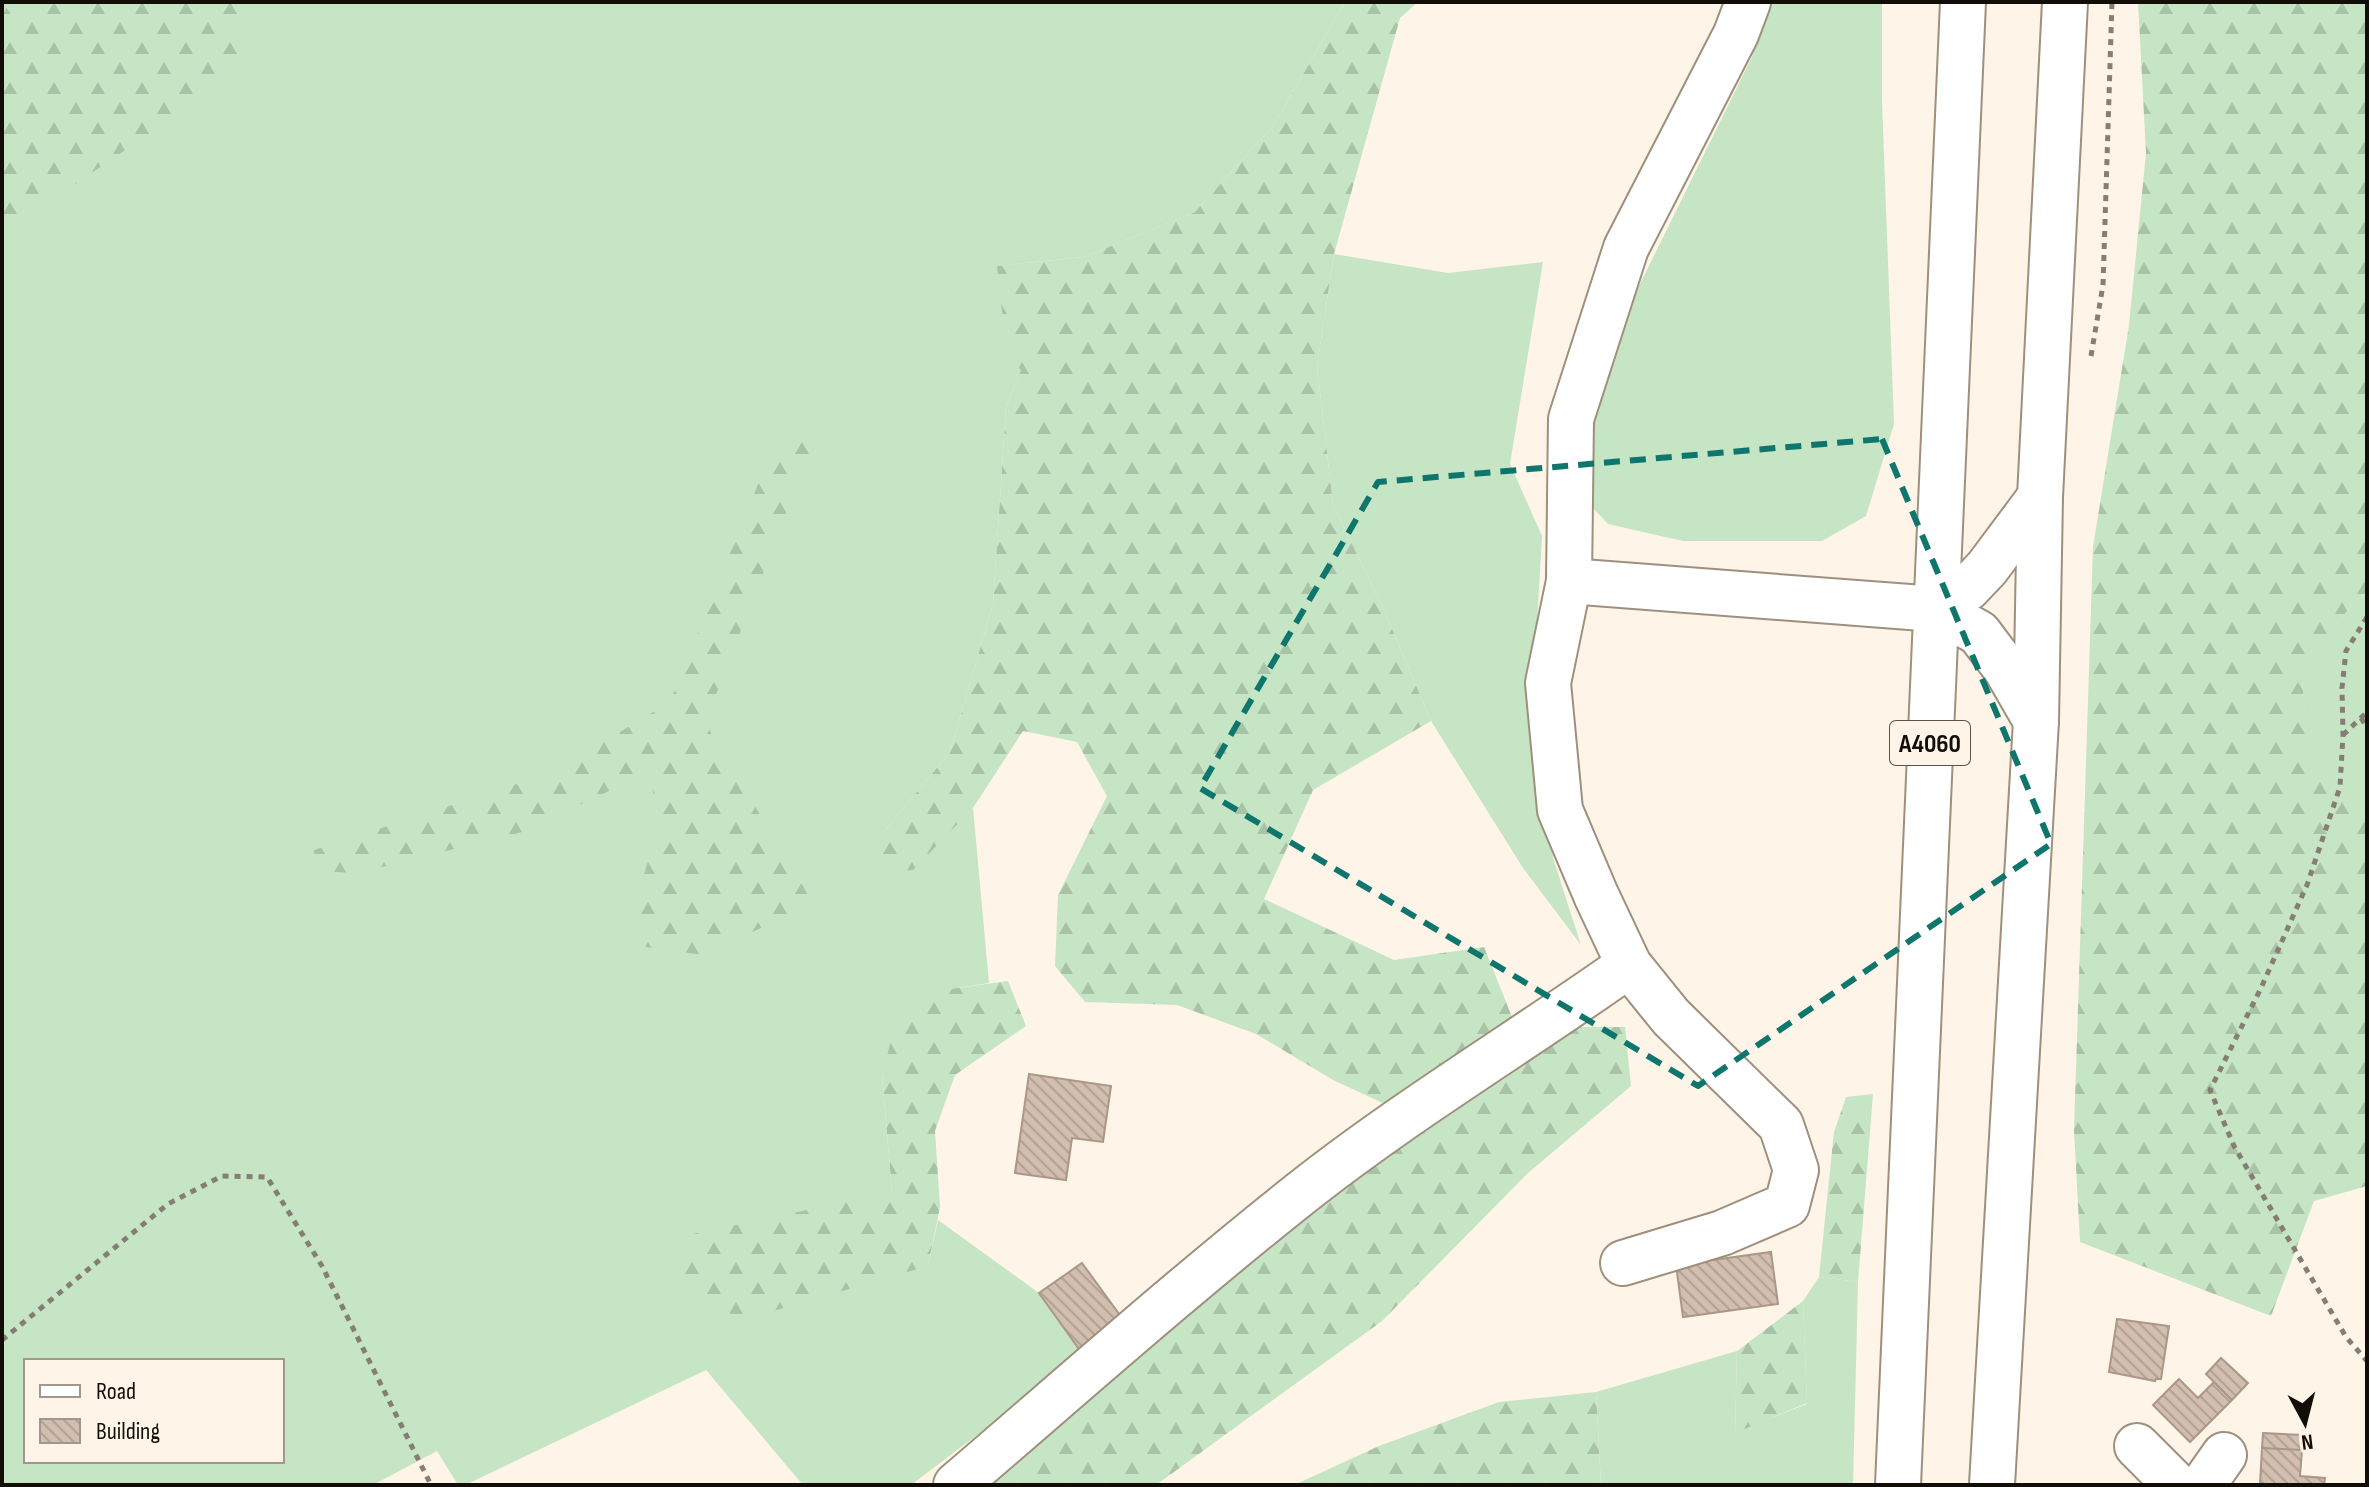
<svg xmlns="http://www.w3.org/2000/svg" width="2369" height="1487" font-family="'Sofia Sans Condensed',sans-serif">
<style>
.grass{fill:#c6e5c4;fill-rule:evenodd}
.forest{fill:url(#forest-firs)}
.building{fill:url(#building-back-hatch);stroke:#aa9787;stroke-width:2}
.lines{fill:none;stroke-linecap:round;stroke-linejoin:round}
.minor-casing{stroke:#9f8f7d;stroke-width:48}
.highway-casing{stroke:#9f8f7d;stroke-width:48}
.path{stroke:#867e75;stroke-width:5;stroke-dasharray:6 6;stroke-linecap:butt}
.minor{stroke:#fff;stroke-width:44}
.highway{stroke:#fff;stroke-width:44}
.marked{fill:none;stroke:#0f766e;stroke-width:6;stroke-dasharray:16 10;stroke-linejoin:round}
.labels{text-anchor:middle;stroke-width:6;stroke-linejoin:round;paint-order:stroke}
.shield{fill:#fef4e8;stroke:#5a524a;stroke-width:2}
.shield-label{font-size:26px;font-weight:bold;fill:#130d07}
</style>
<defs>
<pattern id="forest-firs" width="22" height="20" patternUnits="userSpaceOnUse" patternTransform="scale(2)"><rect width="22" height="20" fill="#c6e5c4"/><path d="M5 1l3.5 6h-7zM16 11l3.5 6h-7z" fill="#a9c3a7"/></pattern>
<pattern id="building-back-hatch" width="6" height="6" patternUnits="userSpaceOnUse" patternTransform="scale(2)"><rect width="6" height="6" fill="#d2beae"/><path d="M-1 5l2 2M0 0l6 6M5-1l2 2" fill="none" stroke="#b3a294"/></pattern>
</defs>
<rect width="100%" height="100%" fill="#fef4e8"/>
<!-- grass -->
<path class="grass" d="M2,2H1345L1273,126L1195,212L1084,257L998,266L1021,370L1006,407L993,604L950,752L883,833L913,869L973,808L989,983L950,989L882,1074L892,1192L928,1266L938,1220L1039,1293L1079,1349L1064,1369L911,1485H803L706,1370L465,1485H458L437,1451L373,1485H2ZM26,1361H282V1461H26Z
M1771,2H1882V101L1894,424L1866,516L1822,541H1683L1608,524L1578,492L1593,422L1635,294L1752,57Z
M1334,254L1448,273L1543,262L1510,464L1542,536L1534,676L1553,858L1581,945L1523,868L1431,721L1388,619L1333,504L1317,366Z
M2367,592V822L2309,754L2302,680L2352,603Z
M1819,1277L1858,1282L1853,1485H1601L1596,1392L1737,1351L1735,1432L1807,1404L1803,1301Z"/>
<!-- forest -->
<path class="forest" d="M2,2L22,29L56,2H237L242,71L19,222L2,221Z
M1345,2H1418L1400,18L1334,254L1317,366L1333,504L1388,619L1431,721L1313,790L1264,899L1394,960L1484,947L1514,1022L1387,1105L1333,1080L1256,1034L1177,1005L1085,1002L1055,966L1058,895L1107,796L1077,742L1023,731L973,808L913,870L875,873L883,833L950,752L993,604L1006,407L1021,370L1007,356L997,266L1084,257L1195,212L1273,126Z
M2138,2H2367V592L2352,603L2302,681L2310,754L2367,822V1186L2314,1201L2271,1316L2080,1242L2074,1130L2093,547L2129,325L2146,153Z
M778,435L815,439L705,723L813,903L704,955L645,947L634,908L658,827L650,771L526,831L358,873L313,871L314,850L553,772L670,702Z
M1008,981L1026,1026L955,1075L935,1131L940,1207L928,1266L742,1320L682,1287L693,1234L892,1192L882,1074L894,1030L950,989Z
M1573,1027H1625L1631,1086L1528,1173L1382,1321L1156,1485H992L1216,1289L1472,1086Z
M1873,1094L1858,1282L1819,1277L1834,1132L1846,1097Z
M1803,1301L1807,1403L1735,1433L1737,1351Z
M1596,1392L1601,1485H1294L1379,1446L1499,1402Z"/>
<!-- building -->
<path class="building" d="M1029,1074L1111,1086L1103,1142L1072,1138L1066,1180L1015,1173Z
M1771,1252L1778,1304L1683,1317L1676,1265Z
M1082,1263L1122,1318L1079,1349L1039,1293Z
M2117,1319L2169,1326L2161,1379H2156L2155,1381L2109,1372Z
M2221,1358L2248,1383L2232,1400L2206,1374Z
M2179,1379L2198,1398L2214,1382L2232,1400L2190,1442L2153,1405Z
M2263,1433L2303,1435L2302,1450L2262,1448Z
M2262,1448L2302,1450L2300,1476L2325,1478L2324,1485H2260Z"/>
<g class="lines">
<defs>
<path id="minor" d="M1569,581L1936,609L1979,633L2006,669L2036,721
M1936,609L1968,588L1987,568L2040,497
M1623,1263L1722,1233L1787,1205L1796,1170L1781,1125L1671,1017L1629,965L1596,895L1560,810L1548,683L1569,581L1571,419L1626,248L1736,34L1748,2
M2137,1446L2176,1485
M956,1485C1067,1390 1176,1293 1290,1202C1398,1115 1516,1045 1629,965
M2203,1485L2224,1455"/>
<path id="highway" d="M1898,1485L1963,2
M1992,1485L2036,721L2040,497L2065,2"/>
</defs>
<!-- minor casing -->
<use href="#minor" class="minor-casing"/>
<!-- highway casing -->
<use href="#highway" class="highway-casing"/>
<!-- path -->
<path class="path" d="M2091,356L2103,285L2112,2
M2367,617L2346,651L2342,688L2343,735L2340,787L2307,885L2261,988L2210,1090L2234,1146L2346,1337L2367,1361
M2361,718L2367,727
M2343,735L2367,712
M2,1340L168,1204L222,1176L267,1177L322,1266L431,1485"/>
<!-- minor -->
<use href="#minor" class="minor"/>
<!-- highway -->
<use href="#highway" class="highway"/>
</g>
<!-- marked area -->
<path class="marked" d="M1882,439L2051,844L1698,1086L1200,788L1378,482Z"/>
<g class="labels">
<!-- shield labels -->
<rect class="shield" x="1890" y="721" width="80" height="44" rx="6"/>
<g class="shield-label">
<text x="1930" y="752">A4060</text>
</g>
</g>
<!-- border -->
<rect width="2369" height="1487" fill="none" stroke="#130d07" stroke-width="8"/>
<!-- legend -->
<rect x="24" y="1359" width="260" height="104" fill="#fef4e8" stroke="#a0988e" stroke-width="2"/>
<rect x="40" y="1385" width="40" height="12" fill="#ffffff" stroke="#a0988e" stroke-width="2"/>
<text x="96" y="1399" font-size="24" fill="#130d07">Road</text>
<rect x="40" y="1419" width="40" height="24" fill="url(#building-back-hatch)" stroke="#a0988e" stroke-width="2"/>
<text x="96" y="1439" font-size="24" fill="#130d07">Building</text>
<!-- north arrow -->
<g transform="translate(2305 1423) rotate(173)" stroke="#fef4e8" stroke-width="6" paint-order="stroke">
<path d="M0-6L14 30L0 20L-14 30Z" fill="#130d07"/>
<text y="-12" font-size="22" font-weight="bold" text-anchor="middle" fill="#130d07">N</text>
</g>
</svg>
